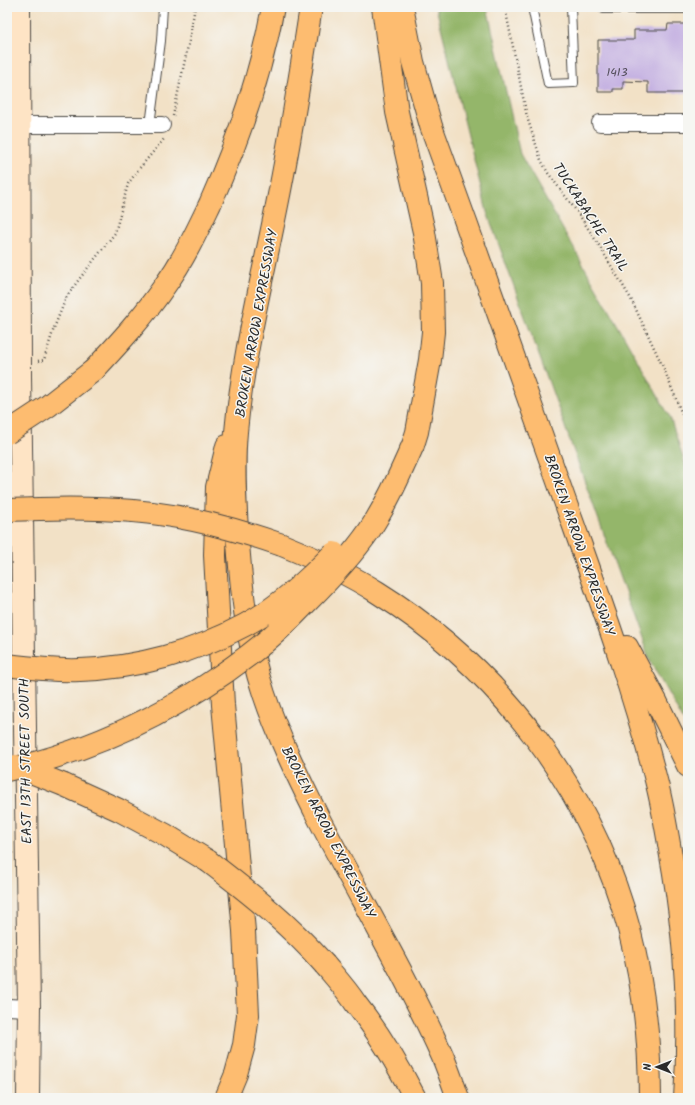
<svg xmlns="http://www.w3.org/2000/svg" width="695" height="1105" font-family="Kalam,sans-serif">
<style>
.forest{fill:#94b66b;stroke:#60704b}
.building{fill:#c6b3e2}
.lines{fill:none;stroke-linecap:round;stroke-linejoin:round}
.lane-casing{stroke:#494642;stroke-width:10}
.street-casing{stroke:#494642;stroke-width:18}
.secondary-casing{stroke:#494642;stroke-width:24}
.highway-casing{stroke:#494642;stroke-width:24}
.path{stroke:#494642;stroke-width:2.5;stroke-dasharray:1 3;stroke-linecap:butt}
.lane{stroke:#fff;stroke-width:8}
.street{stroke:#fff;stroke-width:16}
.secondary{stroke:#fee4c5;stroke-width:22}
.highway{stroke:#fdbc6f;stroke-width:22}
.highway-bridge-casing{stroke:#494642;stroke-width:24;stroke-linecap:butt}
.highway-bridge{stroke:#fdbc6f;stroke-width:22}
.labels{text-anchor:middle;stroke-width:3;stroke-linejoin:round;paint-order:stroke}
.number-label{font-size:12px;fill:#524d59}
.street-label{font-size:14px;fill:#2b2b2b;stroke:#f6f6f2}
</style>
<rect width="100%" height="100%" fill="#f6f6f2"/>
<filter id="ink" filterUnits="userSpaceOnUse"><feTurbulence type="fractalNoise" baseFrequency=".025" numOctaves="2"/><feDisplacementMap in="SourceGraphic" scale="8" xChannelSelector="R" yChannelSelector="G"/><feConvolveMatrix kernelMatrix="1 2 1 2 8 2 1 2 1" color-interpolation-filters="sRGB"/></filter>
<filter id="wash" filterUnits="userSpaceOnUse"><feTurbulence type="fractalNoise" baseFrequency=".012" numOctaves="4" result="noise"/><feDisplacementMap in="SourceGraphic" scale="16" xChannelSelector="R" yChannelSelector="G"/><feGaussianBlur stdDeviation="0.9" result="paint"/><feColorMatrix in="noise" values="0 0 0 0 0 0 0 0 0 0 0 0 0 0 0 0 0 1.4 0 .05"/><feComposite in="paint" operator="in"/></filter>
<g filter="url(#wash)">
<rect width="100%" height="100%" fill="#f2e1c6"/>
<!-- forest -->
<path class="forest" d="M436,7H487L520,154L670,417L688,473V729L650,661L487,212Z"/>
<g id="blocks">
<!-- building -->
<path class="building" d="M668,24H688V93H648V82L623,81V89H613V92H598V40H634V30H667Z"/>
</g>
</g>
<g filter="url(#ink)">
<use href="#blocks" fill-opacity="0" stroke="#494642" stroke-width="1"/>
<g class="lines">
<defs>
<path id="lane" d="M532,7L548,84L574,83L571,7
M603,9H688
M150,125L161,41L163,7"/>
<path id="street" d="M600,123H688
M7,125H162
M7,1007L29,1008"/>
<path id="secondary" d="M19,7L20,376L29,1008L28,1098"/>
<path id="highway" d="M311,7C301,71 291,136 278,200C263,277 243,354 236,432C233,464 235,498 237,530C241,585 246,641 264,694C278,736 297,775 317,815C358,895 405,973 442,1055C448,1069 453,1084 458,1098
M383,7L397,112L424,232L432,283L433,332L430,360L417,432L413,445
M402,7L413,62L431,126C475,247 518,368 561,490C595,586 631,681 656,780C662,803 666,826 670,850C685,932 691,1015 685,1098
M94,370C120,342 145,315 166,284C184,259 197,231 210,204C238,141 261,74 273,7
M282,545C314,558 347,573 377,592C499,668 592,790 629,929C643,983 650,1042 650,1098
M627,647L657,703L688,766
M64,785L119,810L164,834L208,861
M325,965C336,978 347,990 356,1004C379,1033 398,1065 415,1098
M226,1098L236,1074L244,1045L248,1015L244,931L223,705L215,555L217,487L227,446"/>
</defs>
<!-- lane casing -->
<use href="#lane" class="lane-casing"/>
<!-- street casing -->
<use href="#street" class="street-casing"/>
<!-- secondary casing -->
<use href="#secondary" class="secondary-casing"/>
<!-- highway casing -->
<use href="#highway" class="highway-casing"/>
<!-- path -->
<path class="path" d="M505,7L527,117L541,160L548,173L578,213L600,247L631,299L664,369L688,429
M173,116L189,41L195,7
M38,361L44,360L54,328L66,298L77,282L115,233L128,184L138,170L164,139"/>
<!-- lane -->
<use href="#lane" class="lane"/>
<!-- street -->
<use href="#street" class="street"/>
<!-- secondary -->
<use href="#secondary" class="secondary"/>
<!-- highway -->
<use href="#highway" class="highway"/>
<defs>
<path id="highway-bridge" d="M7,433L48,406L94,370
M7,510C49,508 91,507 133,511C183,515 233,528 282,545
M7,665C31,668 55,671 80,670C137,668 195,652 245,625C279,607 308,580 334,553
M16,766L64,785
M7,770C95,750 177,710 249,655C270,639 289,621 307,602C329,580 351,557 369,531C387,504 400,474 413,445
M208,861C251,894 289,924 325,965"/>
</defs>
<!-- highway-bridge casing -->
<use href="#highway-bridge" class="highway-bridge-casing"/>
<!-- highway-bridge -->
<use href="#highway-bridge" class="highway-bridge"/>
</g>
</g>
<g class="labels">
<!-- number labels -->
<g class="number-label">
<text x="617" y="76">1413</text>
</g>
<!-- street labels -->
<g class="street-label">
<text transform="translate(591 217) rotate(57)" y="5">TUCKABACHE TRAIL</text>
<text transform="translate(256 323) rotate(-80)" y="5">BROKEN ARROW EXPRESSWAY</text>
<text transform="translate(580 545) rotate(71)" y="5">BROKEN ARROW EXPRESSWAY</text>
<text transform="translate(25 761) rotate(-91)" y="5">EAST 13TH STREET SOUTH</text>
<text transform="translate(329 832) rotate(63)" y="5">BROKEN ARROW EXPRESSWAY</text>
</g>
</g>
<!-- margin -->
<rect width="695" height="1105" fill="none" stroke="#f6f6f2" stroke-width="24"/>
<!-- north arrow -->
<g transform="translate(657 1067) rotate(270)" stroke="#f6f6f2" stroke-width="3" paint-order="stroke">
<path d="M0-3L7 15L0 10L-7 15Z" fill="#2b2b2b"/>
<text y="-6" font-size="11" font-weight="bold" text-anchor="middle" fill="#2b2b2b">N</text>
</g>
</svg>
